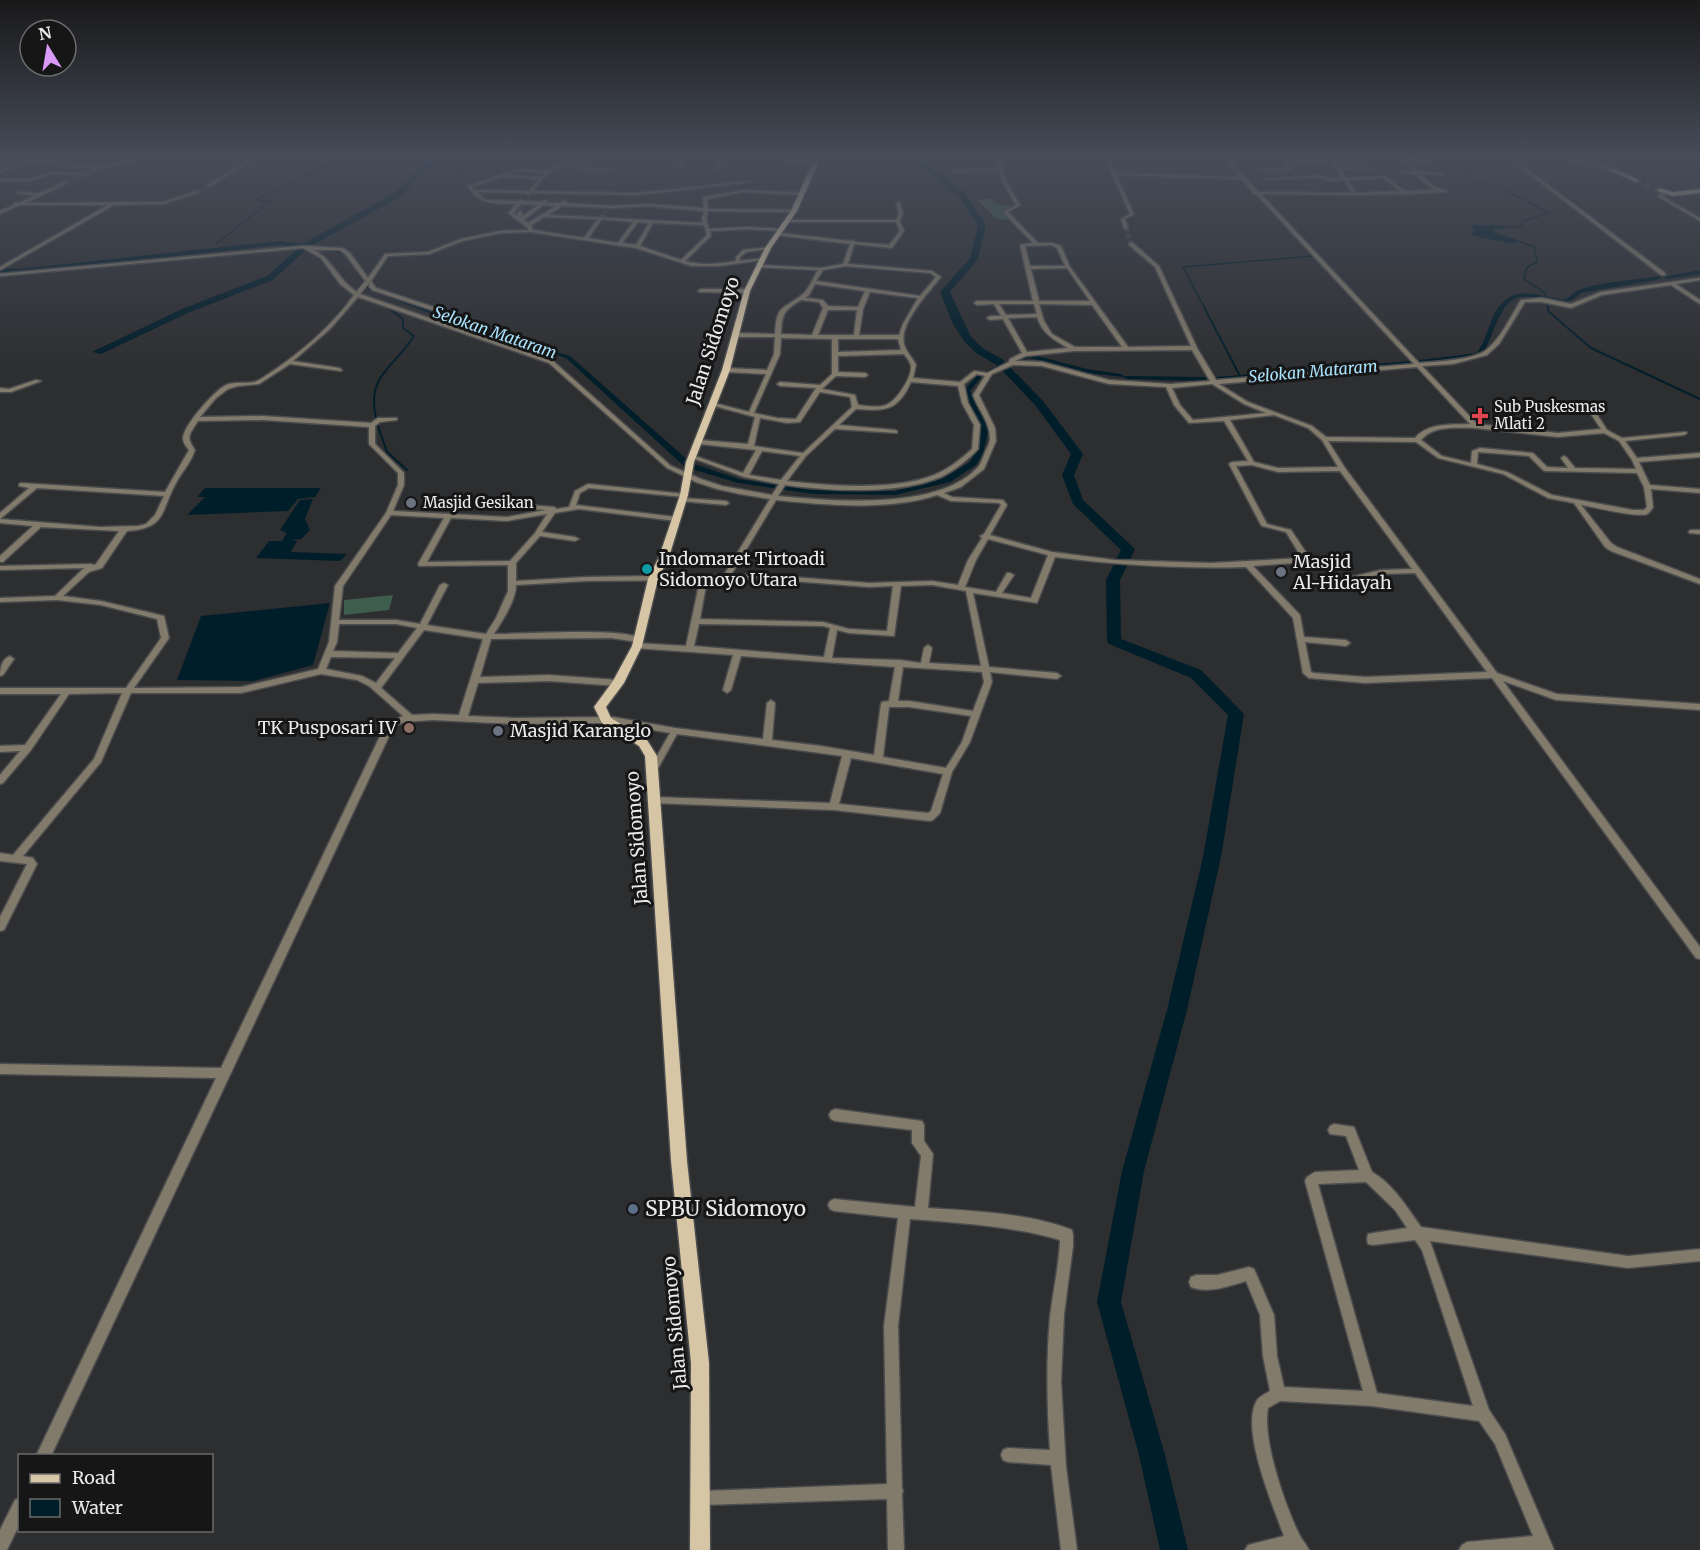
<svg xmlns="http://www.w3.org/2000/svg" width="1700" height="1550" font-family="Merriweather,serif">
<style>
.green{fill:#3e5d4d}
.water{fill:#001e2a}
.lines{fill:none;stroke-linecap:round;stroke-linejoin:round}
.stream-far1{stroke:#001e2a;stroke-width:1.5}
.stream{stroke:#001e2a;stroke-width:2}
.canal{fill:#001e2a;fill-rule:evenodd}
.river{fill:#001e2a;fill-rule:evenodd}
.minor-tunnel{stroke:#494a4c;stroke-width:4.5;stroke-dasharray:4.5 2;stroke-linecap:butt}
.major-tunnel{stroke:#494a4c;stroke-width:6;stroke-dasharray:6 3;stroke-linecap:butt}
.minor-casing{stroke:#4b4c4e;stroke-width:3}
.major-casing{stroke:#4b4c4e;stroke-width:3}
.minor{fill:#827a6a;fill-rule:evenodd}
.major{fill:#d7c6a6;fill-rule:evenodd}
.minor-bridge-casing{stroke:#4b4c4e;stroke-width:6;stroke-linecap:butt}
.minor-bridge{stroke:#827a6a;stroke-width:4.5}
.health-dot{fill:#e0444e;stroke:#161617;stroke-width:2}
.worship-dot{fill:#6b7280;stroke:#161617;stroke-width:2}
.culture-dot{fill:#0f9aa8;stroke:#161617;stroke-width:2}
.education-dot{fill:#8d6e63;stroke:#161617;stroke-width:2}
.service-dot{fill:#5c6f8a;stroke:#161617;stroke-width:2}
.labels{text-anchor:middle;stroke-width:6;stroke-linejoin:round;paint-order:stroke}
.far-poi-label{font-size:15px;fill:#eaeaec;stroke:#161617;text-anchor:start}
.far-water-label{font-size:16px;font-style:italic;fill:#aae3fd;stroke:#161617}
.street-label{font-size:18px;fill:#eaeaec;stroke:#161617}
.poi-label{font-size:18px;fill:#eaeaec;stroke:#161617;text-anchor:start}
.near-poi-label{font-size:21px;fill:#eaeaec;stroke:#161617;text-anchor:start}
</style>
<rect width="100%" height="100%" fill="#2d2e30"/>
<!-- green -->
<path class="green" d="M989,198L998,204L1014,206L1002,210L1009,220L997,219L977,200Z
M393,595L389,610L344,615V600Z"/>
<!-- water -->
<path class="water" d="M1472,225L1516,226L1522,227L1492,229C1499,238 1511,234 1518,242L1513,244L1474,236L1471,234L1475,231L1470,227Z
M205,488H321L315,497L298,499L288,511L187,515L205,497H197Z
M313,499L305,519L310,530L301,539L291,540L297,541L291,552L347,554L340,561L256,558L269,541H282L287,533L280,530L300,500Z
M330,603L313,665L253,681L177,680L201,616Z"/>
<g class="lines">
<!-- stream-far1 -->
<path class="stream-far1" d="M458,157L454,166L464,176
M1484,157L1480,163L1482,168L1463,171L1474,183L1494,185L1549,213L1523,221L1521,227H1516
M1517,162L1544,157
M1515,240L1534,247L1537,262L1527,267L1524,279L1545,293L1546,297
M217,243L271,201L255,200L327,165L379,157
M1547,302L1548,309
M386,307L389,309
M1205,309L1183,267L1313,256"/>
<!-- stream -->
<path class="stream" d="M1204,307L1241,378
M1548,307V311L1591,348L1700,399
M376,418C366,375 394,368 414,336L403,328V319L387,307
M377,423L387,452L407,470"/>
<!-- canal -->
<path class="canal" d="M280,241L340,249L350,253L373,288L484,330L570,356L691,463L739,479L813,490L895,491L944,478L970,462L975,453L981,428L964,391L978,374L980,373L983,375L970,391L989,428L983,453L976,465L950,482L895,495L813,494L738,483L685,467L566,358L480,332L369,290L346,255L339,253L280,245L18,273L0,272V268L18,269Z
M1700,270V274L1666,279L1663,277Z
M1659,276L1662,278L1661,279L1581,293C1556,318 1530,283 1509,303C1496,315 1492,341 1481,356L1420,364L1417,362L1420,360L1477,353C1484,343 1487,331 1492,319C1508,283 1532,294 1563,300C1570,298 1572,293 1579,290C1597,282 1638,280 1659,276Z
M1030,354L1087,369L1121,374L1124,376L1205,377L1208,379L1205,381L1127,379L1124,377L1087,373L1030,358L1012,362L1011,364L991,372L986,371L1007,362H1011L1012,360Z
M1411,361L1414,363L1413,364L1216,381L1213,379L1216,377Z"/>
<!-- river -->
<path class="river" d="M432,157H440L399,198L309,247L273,280L188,313L101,354L92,352L182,309L267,276L304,243L393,194Z
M911,157H918L965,193L986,225L978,259L950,292L971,337L984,349L1002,359L1043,401L1083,454L1074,475L1083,500L1135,549L1120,580L1121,639L1201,670L1244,714L1221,857L1187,1010L1144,1171L1121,1302L1165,1455L1188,1550H1160L1139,1455L1097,1302L1122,1171L1167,1010L1203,857L1228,715L1191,678L1109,644L1107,641L1106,580L1121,550L1073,504L1062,475L1071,454L1035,405L998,366L976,353L964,341L953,324L940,292L970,258L978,225L959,197Z"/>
<!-- minor-tunnel -->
<path class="minor-tunnel" d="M65,183L81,177
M198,192L208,186
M520,213L522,206
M601,218L606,211
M1126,228L1131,244"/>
<!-- major-tunnel -->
<path class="major-tunnel" d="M1637,181L1659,190"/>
<defs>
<path id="minor" d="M67,157H71L58,162L101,167L113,163L150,157H156L114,165L95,171L93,170L95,169L51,164H20V166L0,173V171L17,164H0V162H52Z
M253,157H257L209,187L206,186Z
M585,157H590L570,164L599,170L610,168L612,169C592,177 571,160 554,169C546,174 539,184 533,191L638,193L749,181L751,182L638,195L531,193L528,195L526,193L477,192L485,200L518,201L521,200L523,201L541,202L545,200L547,201L546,203H560L565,201L567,202L566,203L615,206L646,204L704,208L703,197L744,190L802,193L804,194L802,195L744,192L707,199L708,209L796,210L794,212L708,211L706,219L709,229L749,227L782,229L784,230L782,231L749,229L710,231L711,236L685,261C701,266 719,264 736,261V257L743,250L770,247V248L768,249L746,252L740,257V261L764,258V260H762L719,266H692L636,248L531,232L500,233L462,241L429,254L388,256L371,281L376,288L476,321L477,322L474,324L372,290L346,255L340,250H314C333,260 339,281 357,292L361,291L360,294L553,361L671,466L701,479L722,486L772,495L779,484L744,477L690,457L695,456L743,473L756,450L699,444L696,442L699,440L748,444L755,417L711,405L714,403L749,412L766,374L726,372L723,370L726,368L767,370L774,354L775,337H737L734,335L737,333L775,334C777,303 782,311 803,294C809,289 813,278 818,270L759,267L757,266L759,265L821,268L843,264L850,244L777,235L779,233L851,241L853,240L855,242L889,245L900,231L896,222H789L787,220H896L899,214L896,203L900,202L903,214L900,221L904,231L892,248L854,244L848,264L932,271L941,277C929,292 899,323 904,344C906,352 913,358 916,365L913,378L960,382L974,371L987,373L1009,362L1010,359L1022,353L1003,319L990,320L987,318L990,316H1001L994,304L977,305L974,303L977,301H1033L1020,245L1033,243L1003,212L1016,205L1003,183L999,170L953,172L951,171L998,168L996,161L985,157L999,159L1007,183L1020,205L1008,212L1038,243H1052L1061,246L1070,267L1128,347L1191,346L1155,267L1129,245V243H1133L1159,266L1197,348L1216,380L1414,364L1256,194H1254L1242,179L1116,175L1134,214L1125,219L1128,228L1126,229L1124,228L1121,219L1130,214L1104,157H1108L1115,173L1240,177L1222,157H1226L1259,192L1352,193L1344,180L1330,181L1320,177L1267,180L1265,179L1320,175L1330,179L1342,178L1331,161L1286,162L1292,170L1259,171L1257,170L1288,168L1278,157H1282L1284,160L1329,159L1328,157H1332L1339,167L1375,169L1373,170L1340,169L1346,178L1384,176L1405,191L1434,190L1422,181L1416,174L1400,173L1401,171L1414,172L1404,160L1368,157L1430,159L1431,157H1435L1431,161L1408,160L1417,171L1444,173L1443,175L1420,174C1427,181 1435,189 1446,190V192L1408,194L1406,195L1403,194L1355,195L1261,194L1419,363C1436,362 1472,360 1485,351C1501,339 1510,317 1521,300L1542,298L1571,304L1601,292L1700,278V280L1676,284L1700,300V304L1671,285L1602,295L1571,308L1542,302H1525L1499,344L1487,355L1453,364L1422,366L1477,424L1558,433L1601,429L1591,414L1594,412L1596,413L1607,430L1622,438L1686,432L1687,433L1684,435L1625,441L1637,458L1700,453V457L1639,462L1650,485L1700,489V493L1651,489L1653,507C1652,509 1649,513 1647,514C1637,518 1594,507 1581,505L1611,543L1617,547L1700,579V584L1611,551L1605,547L1574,503L1548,498L1503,474L1438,458L1416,442L1328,441L1345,468L1497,673L1557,694L1700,704V710L1556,700L1503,681L1700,947V959L1696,958L1492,678L1365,683L1309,678L1303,673L1293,618L1246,567C1182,569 1118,565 1055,557L1037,603L973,593L989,667L1057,673L1061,676L1057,679L990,672L992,682L970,742L952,772L940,813L933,820L930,821L834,810L653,803L650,802L648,800L650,798L653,797L830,803L842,756L677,734L656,772L653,773L649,770L670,733L613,723L514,724L433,720L404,722L396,726L390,734L51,1456H36L216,1078L0,1074V1064L221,1068L382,732L390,722L403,716L369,686L357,680L321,674L241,693H131L101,762L23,856L33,858L37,864L4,930L0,931V917L27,864L0,861V853L13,855L94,759L122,693L69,694L31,750L3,783L0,784V775L20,751L0,752V746L25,745L61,694H0V688H126L161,638L157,619L101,605L57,600L0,602V598L55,596L84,568L0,570V566L91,564L94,565L96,564L119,531L41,527L3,562H0V556L33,526L0,523V513L29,488L19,486V484L21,483L165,492L189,450C186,446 183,443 183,438C184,425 214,391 226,385C236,381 244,384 254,382C259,381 265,376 270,373C300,353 332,326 354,295L340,284L321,258L303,248L0,276V274L304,246L343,248L350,253L368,278L385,254L428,252L461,239L500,231L528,230V228L508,213L516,204C494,203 479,206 468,186L518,169L547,171L550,168L560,165L561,163H565ZM518,171L545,173L542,177L508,175ZM504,176L506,177L539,179L529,191L474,190L472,187ZM1383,178L1400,191L1356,193L1348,180ZM521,204L538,205L523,216L522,212H518V216L513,213ZM543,205L556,206L528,223L524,220ZM562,206L615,208L646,206L704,211L702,219L703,223L548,215ZM544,217H546L598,219L584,238L533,230L531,225ZM602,219L633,222L618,243L588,238ZM638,222L649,223L636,245L622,243ZM653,223L704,225L707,235L681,260L640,246ZM1051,245L1057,248L1065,266H1030L1025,246ZM845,266L931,273L936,277L920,296L816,281L823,270ZM1067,268L1090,301H1039L1031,269ZM815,284L865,291L858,307L828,306L823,300L805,298L809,295ZM870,292L918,298L903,324L899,335H859L863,309ZM358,297L549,363L667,468L696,482L717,489L740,494L770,499L724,575L586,577L516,581V563L540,536L575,541L579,539L575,537L542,532L555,513L579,509L676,521L679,519L676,517L576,505L580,493L589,488L684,497L686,496V494L588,484L575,491L569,507L557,509L554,507L476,501L473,503L476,505L546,510L507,517L393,511L404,485V473L375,444V426L380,422L397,420V418H378L371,423L263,416L200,417L216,398L228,389L238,386L259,384L290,364L341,371L342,370L339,368L293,361L330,329ZM801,300L819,302L823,308L812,335L781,334C782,314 783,311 801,300ZM999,304H1034L1037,314L1006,315ZM1039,304L1092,305L1122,347H1075L1052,334L1044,321ZM828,310H857L854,335H818ZM1037,317C1042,333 1054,340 1068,348L1027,352L1008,318ZM781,338L832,339V374L820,385L780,382L777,384L780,386L816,388L796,419L777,418L754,413L780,354ZM838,339H898L901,350L838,352ZM1192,350L1210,381L1171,384L1109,380L1042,362L1015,361L1026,356L1074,351ZM904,354C906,357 910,361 911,366C912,377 897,401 886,405C878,408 867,406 858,405L855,395L822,389L836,376L865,377L868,375L865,373L838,372V356ZM1013,365L1042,366L1109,384L1166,387L1174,405L1189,423L1224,421L1248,461L1232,462L1229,464L1261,525L1262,526L1286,532L1302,558L1211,563L1115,560L1052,552L990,535L1007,505L1003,500L952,497L944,493L961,487L984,469L996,441L995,428L979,395L992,374ZM1417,367L1470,424C1451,425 1429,422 1415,438L1326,437L1312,426L1248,402L1219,384ZM977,374L985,376L973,395C978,409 990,422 990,438C990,444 986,449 984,455C982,459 981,464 978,467C939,511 831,501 778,496L785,485C830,491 898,495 941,477C955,470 968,460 978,449L980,425L968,403L964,384ZM911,382L958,386L962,403L974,425L972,449C961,459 949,469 934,475C894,491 830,486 787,481L806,456L835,429L897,433V431L895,430L839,425L856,409C886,411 898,411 911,382ZM1212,384L1244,404L1266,413L1193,420L1180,405L1172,388ZM820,392L850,397L852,407L803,453L754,446L760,418L787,423L800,422ZM1274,415L1308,428L1322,440L1338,467L1278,468L1254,462L1230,420ZM263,420L369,427V444L398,473V485L386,513L335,586L329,642L318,669L241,687L134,688L169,638L164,616L101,601L63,596L89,572L102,568L127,531C167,528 160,512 176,483C181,473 189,465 193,455L195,450C185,436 190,434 198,421ZM1475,428L1558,437L1604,433L1619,441L1632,460L1636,469L1575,468L1566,457L1564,456L1561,458L1568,468L1547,467L1533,453L1480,448L1472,451L1471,463L1442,456L1421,440C1433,425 1457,428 1475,428ZM762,451L800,456L781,480L749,475ZM1478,452L1529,456L1543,470L1545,471L1637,473L1644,487L1647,507L1644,510H1633L1552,495L1507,472L1477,464ZM1252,465L1278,472L1340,471L1412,569L1381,570L1351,577V581H1354L1381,574L1415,573L1487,672L1365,677L1314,673L1311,672L1305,642L1346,646L1350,643L1346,640L1304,637L1300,615L1253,566L1307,562L1311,560L1291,530L1267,524L1236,466ZM37,488L164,496L155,515L146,524L138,526L100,527L0,519ZM937,495L951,501L999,503L1001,505L984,534L980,536L982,538L968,560L958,585L932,581L869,583L766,575H731L776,500C825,505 890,511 937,495ZM547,514L535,533L510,561L427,562L451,518L507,521ZM391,515L444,518L418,564L419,566L508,565V591L496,618L486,634L427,625L448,585L444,583L440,585L420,624L396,620H339L343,586ZM988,539L1048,555L1031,598L1002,593L1014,575L1010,573H1007L996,592L965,587L976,560ZM766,579L869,587L893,586L887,631L849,629L823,622L700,619L707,580ZM700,580L686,646L637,643L633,646L634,648L733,655L723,690L727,693L731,690L741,656L895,667L889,701L882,702L881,704L874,755L821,746L772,740L775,703L771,700L767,703L763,739L675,728L613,717L514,718L468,716L478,683L549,681L618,686L622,683L618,680L549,675L480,677L491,639L611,638L638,642L642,639C625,627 521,634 494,634C502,621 516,601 516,585L586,581ZM932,585L966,591L981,666L929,663L932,648L928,645L924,648L921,663L900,660L832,658L837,630L849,633L894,636L901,586ZM339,624H396L417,628L398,653L333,651L337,642ZM699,624L823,626L830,628L824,657L694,646ZM424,630L483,639L459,715L433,714L412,715L381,688ZM331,657L395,658L376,683L362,676L326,669ZM903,667L982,672L984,682L973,711L909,701H898ZM889,707H909L971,716L962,742L946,768L883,757ZM851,758L943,774L931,811L928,813L839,804Z
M683,157H687L680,167H678Z
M717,157H721L720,169L718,170L716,169Z
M780,157H784L783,159L817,162L815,163L781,161L779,160Z
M1507,157H1511L1665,273V275H1661Z
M1554,157H1559L1603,167L1594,160L1601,157H1605L1599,160L1606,165V167L1615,170L1613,171Z
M52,172L90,174L88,175L52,174L30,181H0V179H30Z
M65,182L66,184L26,203L163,202L196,191L200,192L163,204L114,205L0,270V267L108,205H20L0,214V211L14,205V203H19L35,195L18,194L16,192L39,193Z
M1663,192L1667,193L1662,196L1700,218V221L1657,196Z
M701,289H747L750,291L747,293L699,292L698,291Z
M36,380L41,381L11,392H0V388L9,389Z
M682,498L726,501L729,503L726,505L680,501L679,500Z
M1691,530H1700V534L1689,533V531Z
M10,656L14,659L3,675L0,676C0,668 2,659 10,656Z
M835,1109L922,1121L924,1125V1141L933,1154L928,1208C973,1211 1030,1213 1072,1230L1073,1235V1246L1064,1314L1061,1382L1066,1467L1077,1550H1061L1051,1465L1008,1462L1003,1460L1001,1455L1003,1450L1008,1448L1050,1450C1047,1406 1046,1361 1050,1317C1053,1291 1059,1266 1060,1240C1012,1226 960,1223 910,1219L898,1326L902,1488L903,1491L902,1494L904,1550H888L887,1499L702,1505L697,1503L695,1498L697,1493L702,1491L887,1484L884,1326L898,1218L834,1211L830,1209L828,1205L830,1201L834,1199L915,1207L921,1156L912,1143V1130L835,1121L831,1119L829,1115L831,1111Z
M1334,1124L1354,1127L1372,1172C1393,1184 1407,1207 1421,1227L1628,1256L1700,1249V1261L1628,1268L1430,1241L1489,1410L1505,1434L1554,1550H1459L1462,1545L1467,1542L1533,1536L1495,1444L1479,1421L1372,1406L1280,1401L1268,1408C1262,1440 1285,1505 1299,1534C1302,1540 1306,1544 1309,1550H1245L1248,1545L1284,1536C1273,1506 1241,1431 1256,1402C1258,1397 1265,1394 1270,1391L1263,1356L1260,1315L1246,1281C1229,1286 1208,1294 1191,1287L1189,1282L1191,1277L1196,1275H1217L1249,1267L1254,1269L1274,1315L1277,1356L1284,1387L1363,1391L1305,1181L1307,1177L1315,1172L1359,1170L1346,1136L1330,1134L1328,1130L1330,1126ZM1366,1182L1395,1210L1407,1228L1373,1233L1368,1234L1367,1239L1368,1244L1373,1245L1415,1240L1422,1250L1473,1406L1377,1393L1318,1184Z
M20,1498V1523L7,1550H0V1530L15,1500Z"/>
<path id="major" d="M815,157H821L797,211L771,248L750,291L730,370L694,462L688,495L669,557L658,579L642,646L624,683L606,707L611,718L647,740L657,756L687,1161L709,1363L710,1550H690L691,1363L671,1161L645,756L639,746L602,723L594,707L613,681L632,646L648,579L659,557L680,495L686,462L722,370L744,291L765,248L791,211Z
M1613,168L1639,180L1640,181L1635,182L1611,171Z
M1659,188L1673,192L1700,189V193L1673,196L1657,191Z"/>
</defs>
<!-- minor casing -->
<use href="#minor" class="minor-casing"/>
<!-- major casing -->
<use href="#major" class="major-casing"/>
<!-- minor -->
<use href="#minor" class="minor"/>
<!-- major -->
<use href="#major" class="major"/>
<defs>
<path id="minor-bridge" d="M359,292L368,281"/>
</defs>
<!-- minor-bridge casing -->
<use href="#minor-bridge" class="minor-bridge-casing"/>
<!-- minor-bridge -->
<use href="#minor-bridge" class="minor-bridge"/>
</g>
<!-- sky -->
<linearGradient id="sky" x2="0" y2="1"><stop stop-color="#19191a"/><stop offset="0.42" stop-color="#464c59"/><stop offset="1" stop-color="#464c59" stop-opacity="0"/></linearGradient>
<rect width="1700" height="374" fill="url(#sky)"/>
<!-- markers -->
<path class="health-dot" d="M1477 407h6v6h6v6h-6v6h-6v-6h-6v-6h6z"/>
<g class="worship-dot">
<circle cx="411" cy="503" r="6"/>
<circle cx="1281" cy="572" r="6"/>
<circle cx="498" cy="731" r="6"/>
</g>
<circle class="culture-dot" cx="647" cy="569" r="6"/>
<circle class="education-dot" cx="409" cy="728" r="6"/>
<circle class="service-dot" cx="633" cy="1209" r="6"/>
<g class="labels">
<!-- far-poi labels -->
<g class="far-poi-label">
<text x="1494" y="412">Sub Puskesmas<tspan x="1494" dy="17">Mlati 2</tspan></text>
<text x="423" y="508">Masjid Gesikan</text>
</g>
<!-- far-water labels -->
<g class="far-water-label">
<text transform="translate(495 332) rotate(19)" y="6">Selokan Mataram</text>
<text transform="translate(1313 371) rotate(-5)" y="6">Selokan Mataram</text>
</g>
<!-- street labels -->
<g class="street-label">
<text transform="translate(713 341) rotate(-72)" y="6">Jalan Sidomoyo</text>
<text transform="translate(637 838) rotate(-94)" y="6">Jalan Sidomoyo</text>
<text transform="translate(675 1323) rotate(-95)" y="6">Jalan Sidomoyo</text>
</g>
<!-- poi labels -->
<g class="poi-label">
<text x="659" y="565">Indomaret Tirtoadi<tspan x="659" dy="21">Sidomoyo Utara</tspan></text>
<text x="1293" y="568">Masjid<tspan x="1293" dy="21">Al-Hidayah</tspan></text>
<text x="397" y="734" text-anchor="end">TK Pusposari IV</text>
<text x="510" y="737">Masjid Karanglo</text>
</g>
<!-- near-poi labels -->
<g class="near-poi-label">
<text x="645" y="1216">SPBU Sidomoyo</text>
</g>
</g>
<!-- legend -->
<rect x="18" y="1454" width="195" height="78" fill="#161617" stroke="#6b6b6c" stroke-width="1.5"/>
<rect x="30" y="1474" width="30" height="9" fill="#d7c6a6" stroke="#6b6b6c" stroke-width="1.5"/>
<text x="72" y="1484" font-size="18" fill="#eaeaec">Road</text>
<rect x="30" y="1499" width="30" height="18" fill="#001e2a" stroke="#6b6b6c" stroke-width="1.5"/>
<text x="72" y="1514" font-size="18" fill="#eaeaec">Water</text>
<!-- north arrow -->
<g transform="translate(48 48) rotate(349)"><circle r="28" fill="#161617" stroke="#6b6b6c" stroke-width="1.5"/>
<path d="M0-4.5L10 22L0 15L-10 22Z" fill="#d99af7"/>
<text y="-9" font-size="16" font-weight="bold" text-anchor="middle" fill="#eaeaec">N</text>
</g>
</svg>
